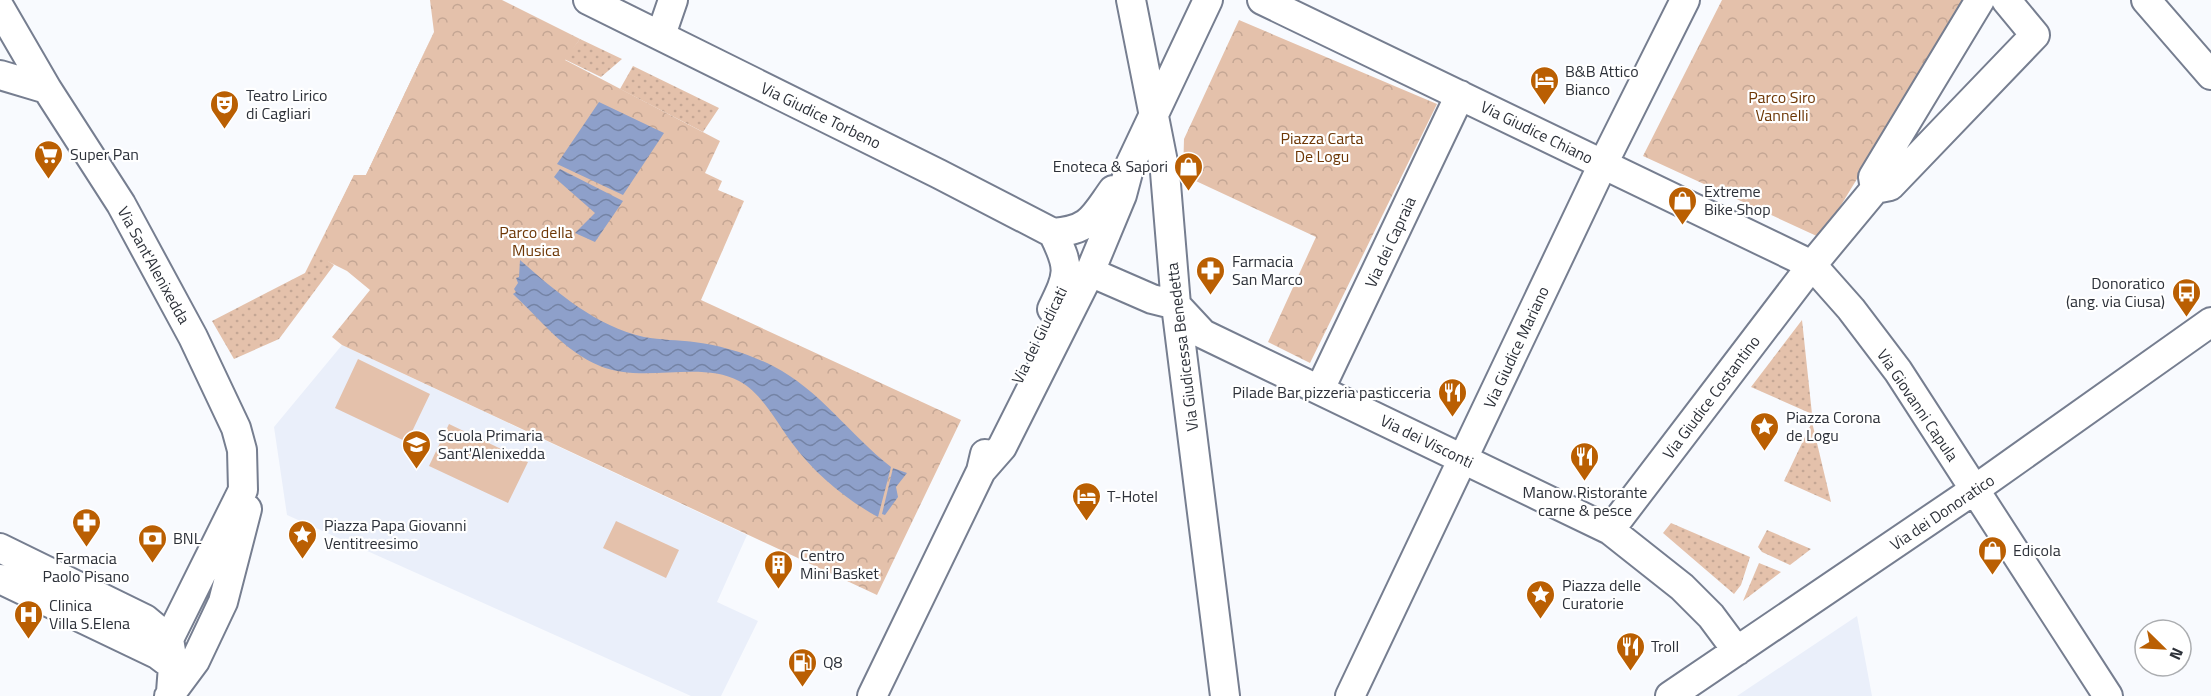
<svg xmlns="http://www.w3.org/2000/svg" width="2211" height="696" font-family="'Titillium Web',sans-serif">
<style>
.built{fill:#eaeffa}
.grass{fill:url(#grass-dots)}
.park{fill:url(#park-crowns)}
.garden{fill:#e4c1ab}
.water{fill:url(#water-waves)}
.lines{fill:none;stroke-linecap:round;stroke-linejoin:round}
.minor-casing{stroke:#767e90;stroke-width:32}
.minor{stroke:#fff;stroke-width:28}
.labels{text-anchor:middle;stroke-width:4.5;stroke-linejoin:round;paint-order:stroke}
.poi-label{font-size:16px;fill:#2d3139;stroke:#fff;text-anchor:start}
.park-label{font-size:16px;fill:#6d3706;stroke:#fff}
.street-label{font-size:16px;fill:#2d3139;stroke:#fff}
</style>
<defs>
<pattern id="grass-dots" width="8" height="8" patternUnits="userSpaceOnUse" patternTransform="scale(1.5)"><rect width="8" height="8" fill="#e4c1ab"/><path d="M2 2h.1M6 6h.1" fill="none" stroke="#c4a694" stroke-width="1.8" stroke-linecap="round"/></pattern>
<pattern id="park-crowns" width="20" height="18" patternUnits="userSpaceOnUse" patternTransform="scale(1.5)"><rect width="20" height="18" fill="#e4c1ab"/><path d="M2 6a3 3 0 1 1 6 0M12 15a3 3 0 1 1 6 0" fill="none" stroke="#c4a694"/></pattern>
<pattern id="water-waves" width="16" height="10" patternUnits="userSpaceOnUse" patternTransform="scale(1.5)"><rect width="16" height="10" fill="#8ea0ca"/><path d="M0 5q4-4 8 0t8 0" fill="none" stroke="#7483a5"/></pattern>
</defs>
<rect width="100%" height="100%" fill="#f8fafe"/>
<!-- built -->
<path class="built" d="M342,345L747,535L717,602L758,621L721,696H691L287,515L274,427Z
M1857,616L1872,696H1737Z"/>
<!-- grass -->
<path class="grass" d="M434,32L328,261L334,265L279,339L234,359L212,321L305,273L354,175H366Z
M580,39L622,59L601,77L564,59Z
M633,66L719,108L703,132L620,89Z
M1802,320L1812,414L1751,387Z
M1812,422L1831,502L1784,481Z
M1671,523L1750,557L1741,585L1734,594L1663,533Z
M1767,530L1811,549L1790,565L1762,552L1758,547Z
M1759,563L1781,572L1743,601Z"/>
<!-- park -->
<path class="park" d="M430,0H502L580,39L565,60L720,141L705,173L722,181L718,190L744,201L701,300L961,420L877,595L342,345L332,337L370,290L347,271L315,255L354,175H366L434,32Z
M1722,0H1966L1821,238L1643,156Z
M1239,20L1437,104L1310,363L1268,342L1316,237L1183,175L1184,139Z"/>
<!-- garden -->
<path class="garden" d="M358,359L430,394L407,442L335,408Z
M449,424L528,462L508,503L429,466Z
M616,521L679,550L666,578L603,548Z"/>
<!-- water -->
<path class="water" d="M599,102L664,133L623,195L557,164Z
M560,169L623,201L595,242L575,233L595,213L554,177Z
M520,260C555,291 597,327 644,337C661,340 677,340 694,342C720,345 749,354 773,366C820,390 850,435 891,467L878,517C845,499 814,473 792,443C777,423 762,393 739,381C700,360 643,384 600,366C564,351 541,320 513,294L516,292L514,289L518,283L516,278L519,277Z
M893,468L907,473L896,487L898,497L885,515L882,514Z"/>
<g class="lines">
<defs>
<path id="minor" d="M588,0L939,174L1053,233
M1131,0L1165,172L1176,305L1225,696
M1262,0L1812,265L1851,309L1898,371L2108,696
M2146,0L2211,75
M0,8L47,89L121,204L193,337L236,428L242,450L243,490L169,639
M661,35L673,0
M0,75L47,89
M1875,189L1873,177L1980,0
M1053,233C1090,230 1093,218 1113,190
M1090,272L1152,299L1176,305L1203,334L1610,530L1682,587L1711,616L1737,651
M1052,309C1069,274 1071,269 1053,233
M1320,389L1460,95
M981,471L1002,447L1090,272L1122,195L1130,165L1208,0
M1610,530L1812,265L1875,189L1890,186L2035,35L2006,0
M0,548L145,619L169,639L172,657
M0,579L157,654L173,666L171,692
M169,696L195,661L223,602L247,509
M872,696L981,471L985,454
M1350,696L1603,164L1685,0
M1670,696L1974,490L2211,322"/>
</defs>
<!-- minor casing -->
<use href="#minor" class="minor-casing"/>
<!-- minor -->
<use href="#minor" class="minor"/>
</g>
<!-- icons -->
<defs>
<symbol id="hotel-pin" viewBox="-11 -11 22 30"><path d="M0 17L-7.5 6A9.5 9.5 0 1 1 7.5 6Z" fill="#ba5f02" stroke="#fff"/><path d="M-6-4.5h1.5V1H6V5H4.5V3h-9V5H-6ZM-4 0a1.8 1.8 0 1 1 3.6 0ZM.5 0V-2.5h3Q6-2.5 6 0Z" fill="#fff"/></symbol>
<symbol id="theatre-pin" viewBox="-11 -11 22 30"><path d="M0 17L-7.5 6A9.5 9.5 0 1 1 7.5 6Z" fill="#ba5f02" stroke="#fff"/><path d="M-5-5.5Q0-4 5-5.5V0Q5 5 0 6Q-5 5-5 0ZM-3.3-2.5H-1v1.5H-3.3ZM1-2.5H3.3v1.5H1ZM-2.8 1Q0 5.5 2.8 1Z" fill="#fff"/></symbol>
<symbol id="supermarket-pin" viewBox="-11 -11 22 30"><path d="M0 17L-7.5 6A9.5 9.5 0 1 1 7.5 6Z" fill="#ba5f02" stroke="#fff"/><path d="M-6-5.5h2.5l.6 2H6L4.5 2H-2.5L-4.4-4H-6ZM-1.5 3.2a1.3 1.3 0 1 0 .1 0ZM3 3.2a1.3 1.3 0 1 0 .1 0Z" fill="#fff"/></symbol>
<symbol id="shop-pin" viewBox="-11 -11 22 30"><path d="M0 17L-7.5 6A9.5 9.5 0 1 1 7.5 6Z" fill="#ba5f02" stroke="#fff"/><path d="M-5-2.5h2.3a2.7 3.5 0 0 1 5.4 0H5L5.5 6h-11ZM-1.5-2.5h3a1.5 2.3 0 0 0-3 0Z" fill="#fff"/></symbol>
<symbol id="pharmacy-pin" viewBox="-11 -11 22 30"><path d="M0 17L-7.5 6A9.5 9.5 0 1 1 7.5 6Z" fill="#ba5f02" stroke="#fff"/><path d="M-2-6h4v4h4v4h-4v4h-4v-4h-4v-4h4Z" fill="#fff"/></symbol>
<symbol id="bus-pin" viewBox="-11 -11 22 30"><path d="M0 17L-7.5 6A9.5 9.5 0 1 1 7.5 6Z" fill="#ba5f02" stroke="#fff"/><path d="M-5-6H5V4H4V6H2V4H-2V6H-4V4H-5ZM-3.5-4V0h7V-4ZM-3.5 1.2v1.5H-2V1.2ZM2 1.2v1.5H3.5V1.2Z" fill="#fff"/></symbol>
<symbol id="restaurant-pin" viewBox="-11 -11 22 30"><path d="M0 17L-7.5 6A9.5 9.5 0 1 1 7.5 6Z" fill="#ba5f02" stroke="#fff"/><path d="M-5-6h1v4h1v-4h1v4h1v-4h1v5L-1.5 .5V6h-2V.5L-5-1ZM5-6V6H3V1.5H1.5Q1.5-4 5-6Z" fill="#fff"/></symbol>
<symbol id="sight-pin" viewBox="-11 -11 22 30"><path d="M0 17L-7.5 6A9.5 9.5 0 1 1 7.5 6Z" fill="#ba5f02" stroke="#fff"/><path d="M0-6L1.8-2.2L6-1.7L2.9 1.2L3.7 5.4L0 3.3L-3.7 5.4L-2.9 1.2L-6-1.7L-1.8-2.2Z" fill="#fff"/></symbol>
<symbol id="school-pin" viewBox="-11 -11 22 30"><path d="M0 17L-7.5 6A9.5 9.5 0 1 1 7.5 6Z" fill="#ba5f02" stroke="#fff"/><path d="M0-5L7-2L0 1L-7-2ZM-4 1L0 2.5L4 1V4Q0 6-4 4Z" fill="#fff"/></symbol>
<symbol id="bank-pin" viewBox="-11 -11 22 30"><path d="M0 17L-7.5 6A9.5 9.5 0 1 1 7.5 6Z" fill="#ba5f02" stroke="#fff"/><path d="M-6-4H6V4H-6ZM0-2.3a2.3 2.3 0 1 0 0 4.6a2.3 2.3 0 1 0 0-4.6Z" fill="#fff"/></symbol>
<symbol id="building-pin" viewBox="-11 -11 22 30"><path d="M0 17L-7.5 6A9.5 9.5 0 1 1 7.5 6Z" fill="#ba5f02" stroke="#fff"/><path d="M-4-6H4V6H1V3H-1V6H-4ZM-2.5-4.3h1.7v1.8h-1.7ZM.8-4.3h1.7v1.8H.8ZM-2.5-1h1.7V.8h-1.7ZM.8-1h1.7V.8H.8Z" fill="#fff"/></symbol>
<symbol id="hospital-pin" viewBox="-11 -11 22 30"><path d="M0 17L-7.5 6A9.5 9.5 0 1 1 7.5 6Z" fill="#ba5f02" stroke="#fff"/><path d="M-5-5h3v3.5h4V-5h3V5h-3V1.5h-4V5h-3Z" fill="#fff"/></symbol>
<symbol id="fuel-pin" viewBox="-11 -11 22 30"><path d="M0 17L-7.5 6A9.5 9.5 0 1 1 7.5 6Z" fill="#ba5f02" stroke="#fff"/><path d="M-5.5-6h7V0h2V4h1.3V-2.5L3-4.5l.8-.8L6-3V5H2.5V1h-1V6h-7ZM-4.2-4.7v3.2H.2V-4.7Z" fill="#fff"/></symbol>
</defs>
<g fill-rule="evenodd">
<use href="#hotel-pin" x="1528" y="64" width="33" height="45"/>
<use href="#theatre-pin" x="208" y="88" width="33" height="45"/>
<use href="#supermarket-pin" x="32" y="138" width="33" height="45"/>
<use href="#shop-pin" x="1172" y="150" width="33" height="45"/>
<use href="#shop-pin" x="1666" y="184" width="33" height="45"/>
<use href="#pharmacy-pin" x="1194" y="254" width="33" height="45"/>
<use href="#bus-pin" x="2170" y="276" width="33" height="45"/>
<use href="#restaurant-pin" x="1436" y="376" width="33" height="45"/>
<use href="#sight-pin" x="1748" y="410" width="33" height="45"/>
<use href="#school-pin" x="400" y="428" width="33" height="45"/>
<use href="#restaurant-pin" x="1568" y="440" width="33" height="45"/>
<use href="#hotel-pin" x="1070" y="480" width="33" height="45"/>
<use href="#pharmacy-pin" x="70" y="506" width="33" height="45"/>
<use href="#sight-pin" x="286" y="518" width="33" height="45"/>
<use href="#bank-pin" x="136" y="522" width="33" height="45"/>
<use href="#shop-pin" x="1976" y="534" width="33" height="45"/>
<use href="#building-pin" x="762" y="548" width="33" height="45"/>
<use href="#sight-pin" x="1524" y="578" width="33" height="45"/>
<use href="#hospital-pin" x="12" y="598" width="33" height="45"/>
<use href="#restaurant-pin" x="1614" y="630" width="33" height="45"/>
<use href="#fuel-pin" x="786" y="646" width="33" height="45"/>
</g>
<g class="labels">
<!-- poi labels -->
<g class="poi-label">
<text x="1565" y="77">B&amp;B Attico<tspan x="1565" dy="18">Bianco</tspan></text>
<text x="246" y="101">Teatro Lirico<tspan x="246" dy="18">di Cagliari</tspan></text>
<text x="70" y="160">Super Pan</text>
<text x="1168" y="172" text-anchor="end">Enoteca &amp; Sapori</text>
<text x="1704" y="197">Extreme<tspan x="1704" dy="18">Bike Shop</tspan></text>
<text x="1232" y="267">Farmacia<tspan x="1232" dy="18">San Marco</tspan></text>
<text x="2165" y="289" text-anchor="end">Donoratico<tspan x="2165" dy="18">(ang. via Ciusa)</tspan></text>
<text x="1431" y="398" text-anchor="end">Pilade Bar pizzeria pasticceria</text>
<text x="1786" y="423">Piazza Corona<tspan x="1786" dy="18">de Logu</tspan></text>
<text x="438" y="441">Scuola Primaria<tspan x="438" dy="18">Sant'Alenixedda</tspan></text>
<text x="1585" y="498" text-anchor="middle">Manow Ristorante<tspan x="1585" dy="18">carne &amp; pesce</tspan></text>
<text x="1107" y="502">T-Hotel</text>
<text x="324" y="531">Piazza Papa Giovanni<tspan x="324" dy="18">Ventitreesimo</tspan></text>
<text x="173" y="544">BNL</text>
<text x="2013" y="556">Edicola</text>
<text x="800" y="561">Centro<tspan x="800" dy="18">Mini Basket</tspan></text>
<text x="86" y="564" text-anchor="middle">Farmacia<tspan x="86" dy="18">Paolo Pisano</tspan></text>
<text x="1562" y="591">Piazza delle<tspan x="1562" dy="18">Curatorie</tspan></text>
<text x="49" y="611">Clinica<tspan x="49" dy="18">Villa S.Elena</tspan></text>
<text x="1651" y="652">Troll</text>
<text x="823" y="668">Q8</text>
</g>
<!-- park labels -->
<g class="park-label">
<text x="1782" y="103">Parco Siro<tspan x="1782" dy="18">Vannelli</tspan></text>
<text x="1322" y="144">Piazza Carta<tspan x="1322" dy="18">De Logu</tspan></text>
<text x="536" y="238">Parco della<tspan x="536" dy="18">Musica</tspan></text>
</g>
<!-- street labels -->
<g class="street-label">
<text transform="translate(821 115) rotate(26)" y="6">Via Giudice Torbeno</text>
<text transform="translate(1537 132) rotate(26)" y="6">Via Giudice Chiano</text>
<text transform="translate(1390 242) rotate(-65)" y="6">Via dei Capraia</text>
<text transform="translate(154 265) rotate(61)" y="6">Via Sant'Alenixedda</text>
<text transform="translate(1039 335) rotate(-64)" y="6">Via dei Giudicati</text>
<text transform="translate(1182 347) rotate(-97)" y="6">Via Giudicessa Benedetta</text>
<text transform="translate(1516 347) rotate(-65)" y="6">Via Giudice Mariano</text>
<text transform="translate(1711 397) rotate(-53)" y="6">Via Giudice Costantino</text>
<text transform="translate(1918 405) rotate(56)" y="6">Via Giovanni Capula</text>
<text transform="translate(1427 441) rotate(26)" y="6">Via dei Visconti</text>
<text transform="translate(1942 512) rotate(-34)" y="6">Via dei Donoratico</text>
</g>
</g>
<!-- north arrow -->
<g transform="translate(2163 648) rotate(114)"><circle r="28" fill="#ffffff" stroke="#abadb0" stroke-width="1.5"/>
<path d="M0-4.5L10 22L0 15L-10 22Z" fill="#ba5f02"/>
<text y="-9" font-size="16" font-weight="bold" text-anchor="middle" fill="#2d3139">N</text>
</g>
</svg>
